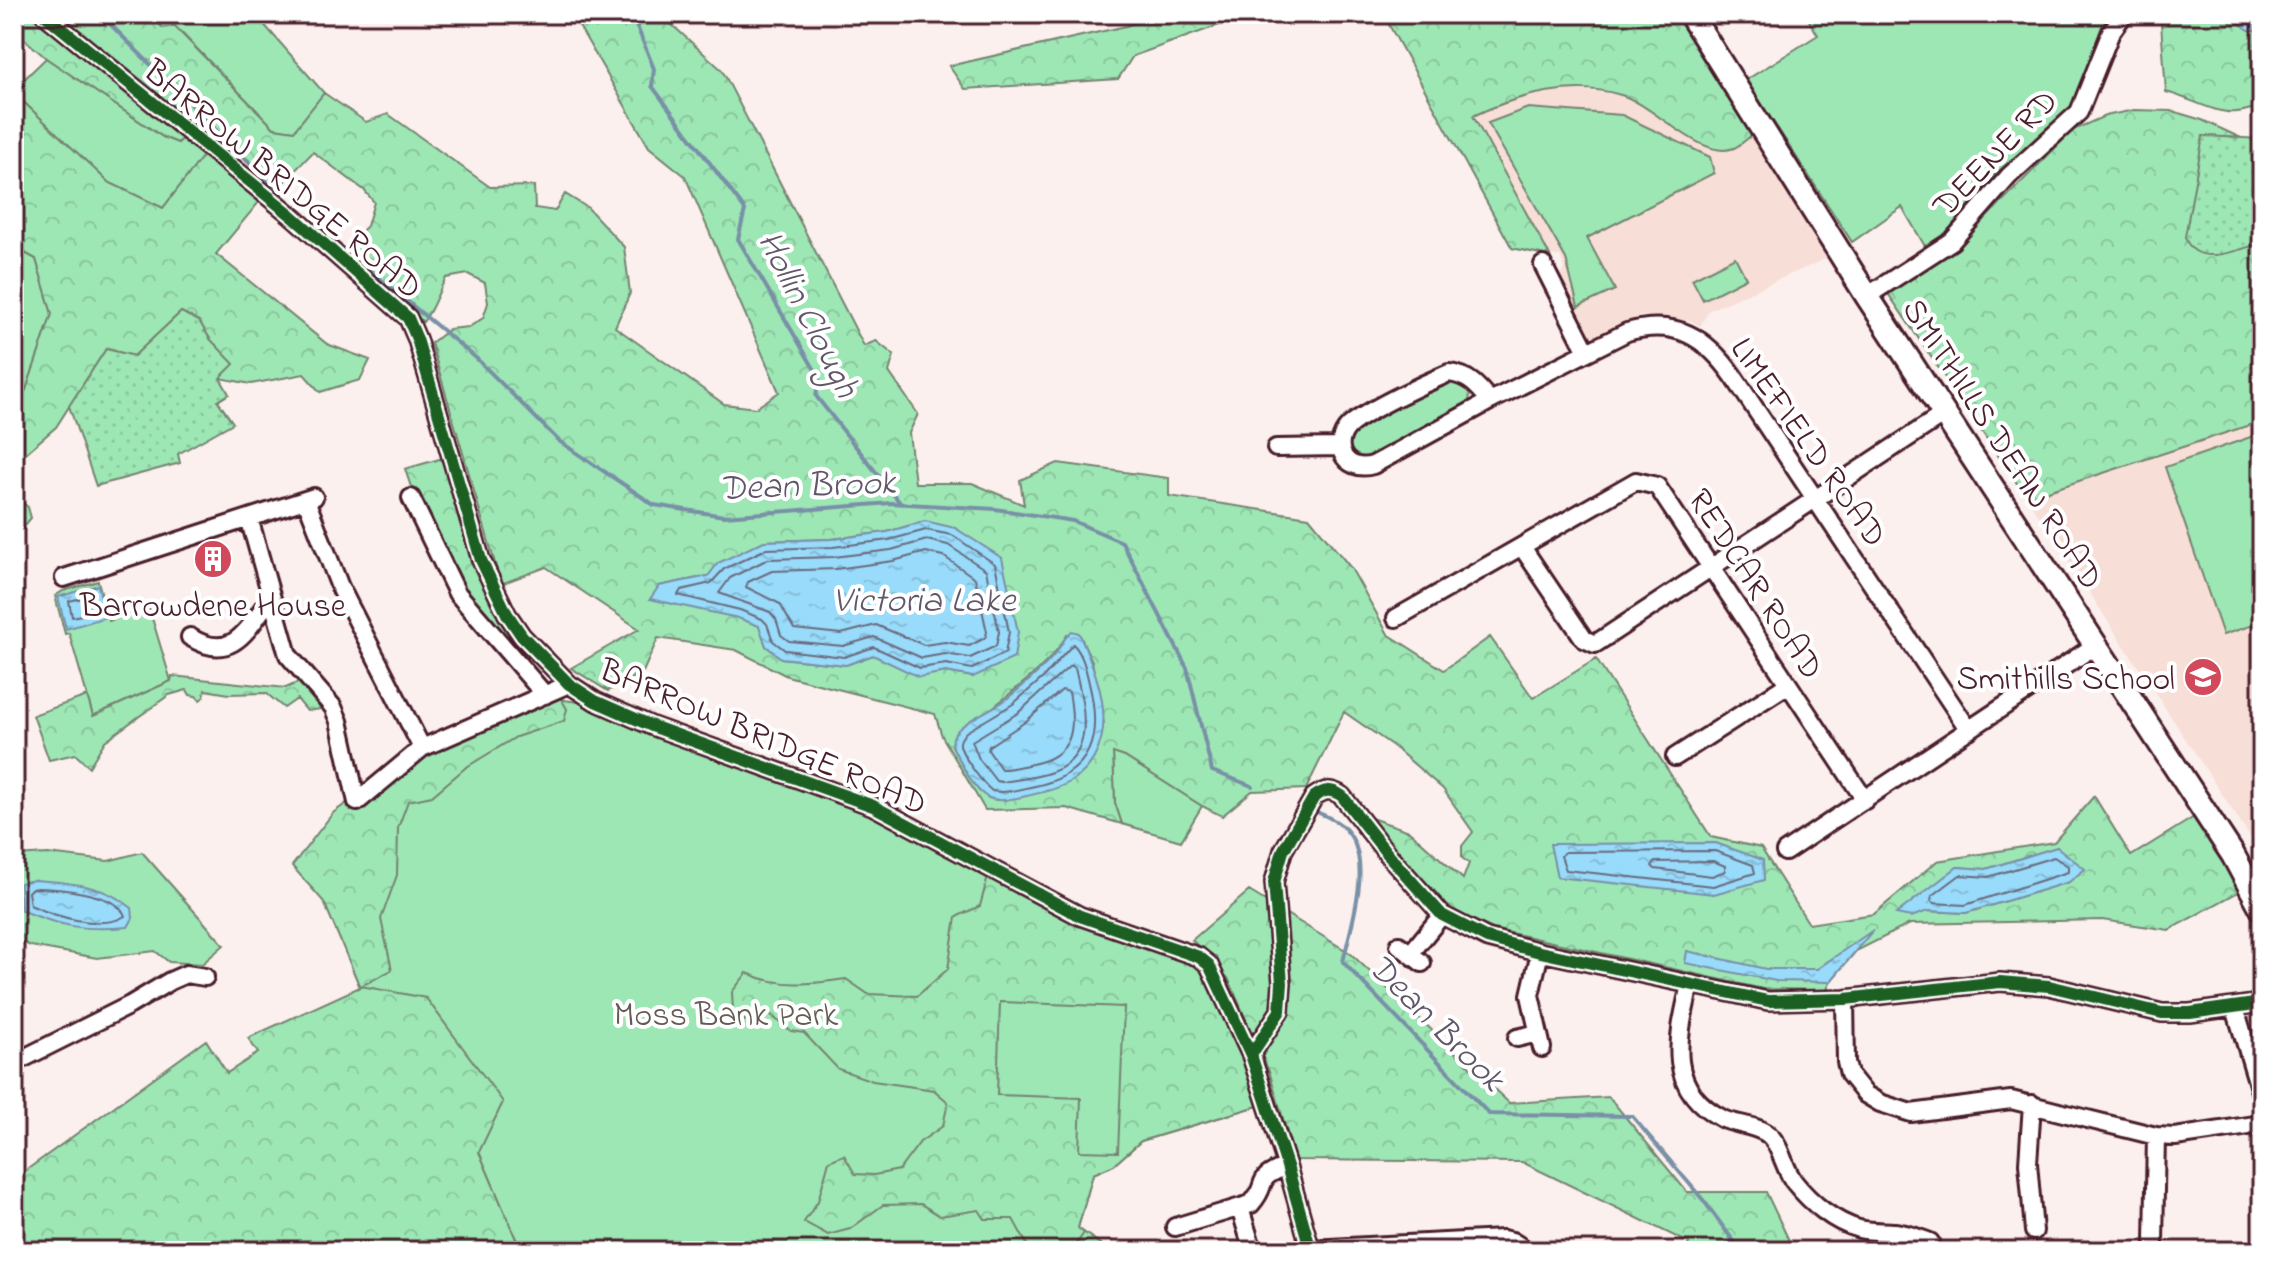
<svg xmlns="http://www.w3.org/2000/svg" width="2276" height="1265" font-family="'Indie Flower',sans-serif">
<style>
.built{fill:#f7ded7}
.green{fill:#9de7b5;stroke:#748370;stroke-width:2}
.forest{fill:url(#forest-crowns);stroke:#748370;stroke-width:2;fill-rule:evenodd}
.garden{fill:url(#garden-dots);stroke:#748370;stroke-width:2}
.water{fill:url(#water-ripples);stroke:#7990a7;stroke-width:2}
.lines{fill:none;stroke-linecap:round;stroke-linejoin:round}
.shore{stroke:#696a7e;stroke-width:2}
.stream{stroke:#7990a7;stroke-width:4}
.street-casing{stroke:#4a1f2b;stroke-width:22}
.secondary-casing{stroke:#4a1f2b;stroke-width:28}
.street{stroke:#fff;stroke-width:16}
.secondary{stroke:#fff;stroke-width:22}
.cycleway-casing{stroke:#fff;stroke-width:17}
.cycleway{stroke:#1b5e20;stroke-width:12}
.labels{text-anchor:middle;stroke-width:8;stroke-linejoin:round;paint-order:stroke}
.street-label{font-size:34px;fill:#4a1f2b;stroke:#fff}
.poi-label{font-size:34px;fill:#4a1f2b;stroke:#fff}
.park-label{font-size:34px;fill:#635b54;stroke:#fff}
.water-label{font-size:36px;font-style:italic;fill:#615769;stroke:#fff}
</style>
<defs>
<pattern id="forest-crowns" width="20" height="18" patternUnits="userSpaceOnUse" patternTransform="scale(2)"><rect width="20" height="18" fill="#9de7b5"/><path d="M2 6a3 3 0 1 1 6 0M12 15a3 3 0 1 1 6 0" fill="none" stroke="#89c69c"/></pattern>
<pattern id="garden-dots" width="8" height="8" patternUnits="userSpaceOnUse" patternTransform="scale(2)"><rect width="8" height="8" fill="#9de7b5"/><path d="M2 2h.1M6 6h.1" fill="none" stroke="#89c69c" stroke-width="1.8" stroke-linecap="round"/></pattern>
<pattern id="water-ripples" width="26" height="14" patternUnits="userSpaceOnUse" patternTransform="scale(2)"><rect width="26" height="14" fill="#98dbfa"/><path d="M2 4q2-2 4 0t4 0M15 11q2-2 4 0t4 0" fill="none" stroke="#84bcd6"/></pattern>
</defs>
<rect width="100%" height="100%" fill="#fbf0ed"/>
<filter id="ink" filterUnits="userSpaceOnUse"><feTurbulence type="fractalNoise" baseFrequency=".0125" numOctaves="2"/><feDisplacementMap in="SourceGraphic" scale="16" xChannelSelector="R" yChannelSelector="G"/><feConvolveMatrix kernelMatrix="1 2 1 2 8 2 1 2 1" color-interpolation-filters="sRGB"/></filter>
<g filter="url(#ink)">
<!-- built -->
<path class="built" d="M1569,89L1622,95L1652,110L1701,145L1754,133L1830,257L1709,310L1700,326L1692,321L1640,316L1596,336H1588L1559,278L1565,269L1560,256H1550L1542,246L1472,116L1524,95Z
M2262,421V855L2027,498Z"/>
<!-- green -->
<path class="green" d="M149,14H255L324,93L294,131L274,128L175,26L163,28Z
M1805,14H2112L2102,26L2071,110L1996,173L1946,233L1926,248L1902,207L1852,242L1746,80L1818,35Z
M46,58L163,137L178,143L182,139L203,156L163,208L108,182L14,93V89Z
M1528,108L1622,115L1710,157L1714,173L1587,238L1615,290L1578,307L1566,259L1488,123Z
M14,247L36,259L52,314L26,390L14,408Z
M1735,257L1746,278L1703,300L1692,279Z
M1448,379H1454L1470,390L1469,404L1370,459L1353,458L1346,443L1354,429Z
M2262,433V622L2223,635L2165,467Z
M98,581L109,621L149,608L171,681L93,716L69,633L65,634L55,596L63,591Z
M564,700L579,702L637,729L868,811L1067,914L1261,1105L1141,1141L1114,1165L1093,1174L1078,1228L1110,1251H521L479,1152L360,987L324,901L362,807L549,701Z
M1113,752L1125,757L1202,806L1181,841L1122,824L1115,803Z
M142,852L224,945L202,964L169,962L155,951L97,958L31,946L14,939V856L48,854L108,861Z"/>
<!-- forest -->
<path class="forest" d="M14,14H149L163,28L174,26L274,128L294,131L324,93L366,122L388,114L490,187L534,186L535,208L555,211L565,194L588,208L624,247L630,293L615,327L724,404L756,408L779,392L685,176L649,147L572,14H660L722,70L864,346L876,341L894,355L889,372L918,414L909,433L915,483H972L1024,505L1020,480L1058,463L1169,478V496L1309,517L1351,568L1388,634L1444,670L1490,637L1533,698L1596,659L1711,837L1761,848L1809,924L1874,914L1937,861L2054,842L2094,796L2131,856L2194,817L2242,890L2169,930L2102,920L1910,924L1856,951L1830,982L1827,990L1763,989L1493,929L1451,910L1368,817L1409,831L1463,879L1469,863L1462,858V846L1473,832L1443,789L1393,746L1344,712L1306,789L1252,791L1222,816L1202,806L1125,757L1113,753L1115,803L1122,824L1066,808L985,810L942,736L935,714L787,676L736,650L658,638L643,672L608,691L571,668L639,629L546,567L501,584L431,343L449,329L469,327L483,318L488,303L485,283L468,274L446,278C437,293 434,308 423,322L342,251L367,226L374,202L364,190L313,152L280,186L199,119L178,143L163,137L46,58L14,30ZM925,521L979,544L1002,558L973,677L946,672L919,676L873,655L846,665L781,658L766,646L760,626L659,586L708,576L764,541L832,539L887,532ZM1079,634L1092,661L1104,724L979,791L952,746C962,736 973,725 984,715C1015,688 1046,670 1067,635ZM2057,847L2068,882L1966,913L1928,911L1957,867L1986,869Z
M1159,14H1250L1133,56L1118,79L965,89L949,66L1126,26Z
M1383,14H1680L1754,133C1748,138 1741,145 1734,148C1702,161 1654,105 1621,95C1571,80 1518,95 1473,116L1550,256L1512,248Z
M2169,14H2262V105C2254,108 2245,112 2236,112C2217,115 2187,97 2166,92L2161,23Z
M14,93L108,182L163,208L203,156L264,196L216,254L327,344L370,360L360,380L320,392L304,374L251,384L220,378L233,364L210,339L199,321L181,312L134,356L106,349L56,427L14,463V448L17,438L14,408L26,390L52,314L36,259L14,247Z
M2134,110L2172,111L2202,120L2241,138L2203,136L2214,255L2262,243V421L2027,498L1887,292L1963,241L2073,130L2105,116Z
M443,458L487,590L523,658L468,597L413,493L405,469Z
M14,496L28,507L31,518L14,538Z
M172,676L286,688L299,682L321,709L307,711L297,699L284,708L266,693L229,694L205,690L204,697L200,700L196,696L190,695L187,690L169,695L105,741L89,767L75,754L49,760L33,715L87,696L93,716L171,681Z
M556,690L567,709L564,721L516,737L465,768L432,796L408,801L398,828L397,875L381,919L392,970L361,986L426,998L503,1102L479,1152L521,1251H14V1179L206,1040L227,1073L258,1053L248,1038L360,987L324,902L292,866L333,813L422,748Z
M990,869L1080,916L1199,957L1251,1055L1261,1105L1141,1141L1114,1165L1093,1174L1078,1228L1084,1233L1071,1251L1030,1250L1013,1219H985L979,1210L940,1216L921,1204L883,1205L850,1229L828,1235L804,1222L818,1201L829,1161L844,1155L855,1174L874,1175L899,1170L920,1142L943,1126L948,1102L934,1090L873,1081L838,1069L804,1033L791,1031L760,1007L744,1021L733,1011L732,992L747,973C780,988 811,984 846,979L868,994L917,996L948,969L956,917L980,906ZM1000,1002L1124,1007L1118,1152L1079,1151L1081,1098L997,1095Z
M1249,891L1350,953L1509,1103L1609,1097L1687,1192H1766L1794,1251H1686L1689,1243L1522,1162L1295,1160L1270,1074L1228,978L1192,940Z"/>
<!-- garden -->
<path class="garden" d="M2203,136L2262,139V243C2238,249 2196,270 2185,237Z
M181,312L199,321L210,339L234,364L220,378L229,394L218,401L233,423L178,454L180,463L96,486L69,406L106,349L134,356Z"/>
<!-- water -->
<path class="water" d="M2227,14H2262V31L2249,30Z
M925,521L955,528L1002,558L1018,632L1014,658L973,677L946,672L919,677L873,655L846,665L781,658L766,646L759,626L738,618L650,599L659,586L708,576L718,563L764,541L832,539L887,532Z
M98,585L106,617L66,629L58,597Z
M1072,631L1079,633C1093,664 1110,706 1101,740C1090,782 1059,789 1022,797C1010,799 998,803 987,797C975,790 967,774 961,763C956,753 949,746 954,735C961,722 991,710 1004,701C1022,687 1040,672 1054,655C1061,647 1064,637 1072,631Z
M1716,843L1763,860L1764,880L1714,894L1557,877L1550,844Z
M2057,847L2085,869L2069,882L1966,913L1928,911L1911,917L1896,914L1957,867L1986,869Z
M34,880C70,883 103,884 132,908L133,918L128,927C84,931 62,927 21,910L20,883Z
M1873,930L1830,982L1776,981L1685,963L1687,951L1766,969H1817Z"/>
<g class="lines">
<!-- shore -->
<path class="shore" d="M926,530L952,535L995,564L1009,632L1005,653L972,669L946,664L920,668L874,647L844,657L785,650L773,641L767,624L762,619L740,610L678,595L681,590L711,583L724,569L766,549L833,547L889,540Z
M927,540L948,545L986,570L999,632L996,646L970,658L945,654L922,658L874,637L843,646L789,641L781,635L776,619L770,612L719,593L730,578L768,559L834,557L891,550Z
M926,552L943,556L975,578L987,632L985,638L969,646L945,642L924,645L876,625L841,634L794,629L780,604L746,587L748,582L772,571L836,569L893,561Z
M91,596L95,612L72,617L69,601Z
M1073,644C1083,654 1086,670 1089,683C1102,736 1093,774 1035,786C1021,789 1006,794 992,791C983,784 962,756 960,745C959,739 963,736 966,732L1013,704L1044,677Z
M1071,665L1075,668C1083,703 1098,756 1052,772C1036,778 1018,779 1002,782L996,781L979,759L972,741L1018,713Z
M1062,690L1069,692C1076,729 1074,756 1032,764C1022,766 1011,769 1001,769L988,750L989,746L1025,722Z
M1715,851L1753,865L1755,873L1713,886L1566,870L1561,856L1565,852Z
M2054,857L2068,866V872L1965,905L1934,903L1931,900L1932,896L1960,875L1988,877Z
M1713,861L1725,866V871L1712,876L1655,869L1652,866L1655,862Z
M32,888C54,888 117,892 125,916C101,931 54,916 30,905L28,892Z"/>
<!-- stream -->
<path class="stream" d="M100,14L291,205
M632,14L654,69L652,86L745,210L738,239L819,377L816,396L901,504
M300,213L476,358L559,441L654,505L724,516L891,503L995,509L1073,521L1122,542L1187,668L1212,771L1252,786
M1319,813C1326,816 1335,820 1341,825C1377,854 1351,924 1343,962L1489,1114L1632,1116L1704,1201L1735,1243L1748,1251"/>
<defs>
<path id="street" d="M44,14L291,215L408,318L417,339L481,560L507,614L522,636L569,684L595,701L652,726L873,806L1080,916L1199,957L1209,965L1251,1055L1287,1166L1311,1251
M1543,265L1587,352
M1867,296L1952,241L2009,176L2079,112L2111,32L2124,14
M1490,401C1478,386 1468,375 1449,373C1423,384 1376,406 1354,422C1328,440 1343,474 1373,465L1490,401L1627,332C1676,318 1706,337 1734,377L1969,730
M1276,448L1339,447
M411,498L457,593L545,695
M306,500L340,587L422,748
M249,518L288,655L333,707L339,721L357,802L422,748L569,684
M1522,547L1584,639L1595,644L1944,414
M64,578L314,497
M1396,618L1636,481L1657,486L1865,800
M190,637C233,664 248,628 271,597
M1675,757L1787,685
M1785,852L2096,645
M1399,945L1422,963
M1540,952L1530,995L1542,1048
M1410,954L1442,915
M1690,985C1678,1037 1664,1089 1723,1119C1737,1125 1757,1125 1769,1135C1782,1147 1784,1170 1795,1183C1811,1203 1834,1222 1859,1229C1871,1232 1883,1231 1895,1232C1907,1233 1919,1238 1930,1242
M1845,999L1846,1062L1849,1074L1865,1094L1880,1103L1911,1113L2011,1100L2156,1136L2175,1137L2262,1124
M2235,1008L2262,1098
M1517,1038L1538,1033
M1251,1055L1280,1011L1282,983L1274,882L1283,851L1314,797C1325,789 1331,789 1342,796L1389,856L1442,915L1487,938L1540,952L1768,1001L1845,999L2000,982L2049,986L2162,1013H2190L2262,1003
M14,1063L130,1005L170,981L186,974L205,977
M2032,1104L2028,1163L2034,1231
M1240,1208L1253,1251
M1175,1227L1251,1204C1271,1182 1251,1180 1287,1166
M2154,1242L2156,1136
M1310,1249L1503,1239L1512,1241L1528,1251"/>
<path id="secondary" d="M1690,14L1867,296L2233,855L2262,909"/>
</defs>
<!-- street casing -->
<use href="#street" class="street-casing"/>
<!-- secondary casing -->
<use href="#secondary" class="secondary-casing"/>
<!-- street -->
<use href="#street" class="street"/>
<!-- secondary -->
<use href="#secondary" class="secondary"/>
<defs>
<path id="cycleway" d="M44,14L291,215L408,318L417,339L481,560L507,614L522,636L569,684L595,701L652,726L873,806L1080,916L1199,957L1209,965L1251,1055L1287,1166L1311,1251
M1251,1055L1280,1011L1282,983L1274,882L1283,851L1314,797C1325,789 1331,789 1342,796L1389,856L1442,915L1487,938L1540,952L1768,1001L1845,999L2000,982L2049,986L2162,1013H2190L2262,1003"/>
</defs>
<!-- cycleway casing -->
<use href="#cycleway" class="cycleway-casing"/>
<!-- cycleway -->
<use href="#cycleway" class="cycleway"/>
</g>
</g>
<!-- icons -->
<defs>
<symbol id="building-disc" viewBox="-11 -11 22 22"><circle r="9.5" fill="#d1495b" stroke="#fff"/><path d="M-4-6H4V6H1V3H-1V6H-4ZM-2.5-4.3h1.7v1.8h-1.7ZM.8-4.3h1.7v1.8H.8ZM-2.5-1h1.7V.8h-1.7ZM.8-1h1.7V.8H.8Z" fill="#fff"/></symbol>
<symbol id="school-disc" viewBox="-11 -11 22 22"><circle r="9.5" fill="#d1495b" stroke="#fff"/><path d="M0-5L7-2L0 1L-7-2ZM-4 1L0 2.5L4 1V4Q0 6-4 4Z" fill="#fff"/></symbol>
</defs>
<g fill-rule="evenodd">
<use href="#building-disc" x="191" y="537" width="44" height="44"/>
<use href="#school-disc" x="2181" y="655" width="44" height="44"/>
</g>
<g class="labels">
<!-- street labels -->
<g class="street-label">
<text transform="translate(1994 152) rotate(-46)" y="12">DEENE RD</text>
<text transform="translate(284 178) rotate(40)" y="12">BARROW BRIDGE ROAD</text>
<text transform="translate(1810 441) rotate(55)" y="12">LIMEFIELD ROAD</text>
<text transform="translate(2004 443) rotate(57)" y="12">SMITHILLS DEAN ROAD</text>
<text transform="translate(1757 583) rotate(57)" y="12">REDCAR ROAD</text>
<text transform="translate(764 735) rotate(23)" y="12">BARROW BRIDGE ROAD</text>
</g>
<!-- poi labels -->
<g class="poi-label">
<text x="213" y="616">Barrowdene House</text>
<text x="2175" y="689" text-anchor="end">Smithills School</text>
</g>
<!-- park labels -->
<g class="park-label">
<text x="726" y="1025">Moss Bank Park</text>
</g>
<!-- water labels -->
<g class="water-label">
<text transform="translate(810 313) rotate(63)" y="13">Hollin Clough</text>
<text transform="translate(807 483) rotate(-2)" y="13">Dean Brook</text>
<text x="924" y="611">Victoria Lake</text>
<text transform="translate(1438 1021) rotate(45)" y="13">Dean Brook</text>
</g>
</g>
<!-- margin -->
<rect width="2276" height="1265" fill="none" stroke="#fff" stroke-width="48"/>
<rect x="24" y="24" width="2228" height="1217" fill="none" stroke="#4a1f2b" stroke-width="3" filter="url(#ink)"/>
</svg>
